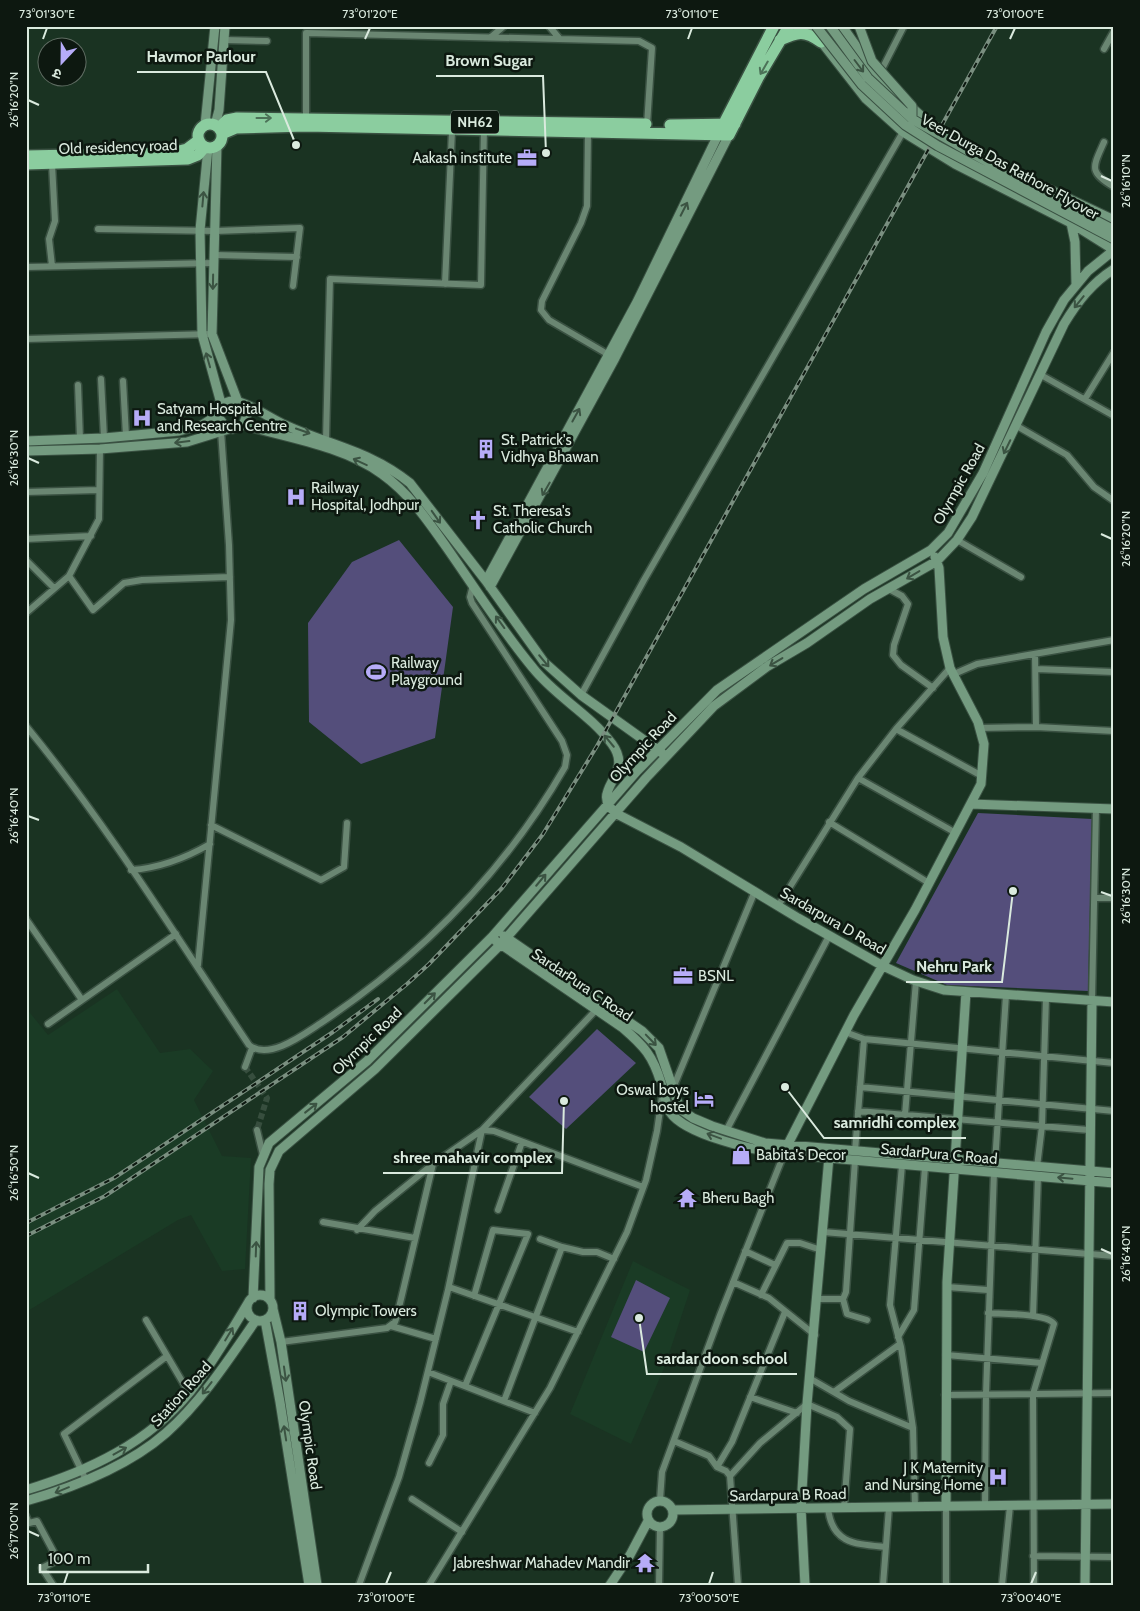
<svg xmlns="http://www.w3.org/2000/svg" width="1140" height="1611" font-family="Cabin,'Noto Sans Devanagari',sans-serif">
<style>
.built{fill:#1a3b25}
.green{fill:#544e7b}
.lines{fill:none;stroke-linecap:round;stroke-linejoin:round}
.street-tunnel{stroke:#374e3e;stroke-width:6;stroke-dasharray:6 3;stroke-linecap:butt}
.street-casing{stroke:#3a5142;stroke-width:9}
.secondary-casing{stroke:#3a5142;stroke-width:11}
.highway-casing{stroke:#3a5142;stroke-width:14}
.street{stroke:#6a8672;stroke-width:6}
.secondary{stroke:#749b80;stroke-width:9}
.highway{stroke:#8bcd9f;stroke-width:11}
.rail-casing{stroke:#7a8f80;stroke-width:4}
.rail{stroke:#0d1810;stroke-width:2;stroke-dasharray:5.5;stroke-linecap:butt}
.secondary-bridge-casing{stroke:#3a5142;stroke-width:11;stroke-linecap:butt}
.secondary-bridge{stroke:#749b80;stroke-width:9}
.oneway{stroke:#3b5342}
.oneway2{stroke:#4c7258}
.ticks{fill:none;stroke:#daeade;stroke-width:2}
.labels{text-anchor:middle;stroke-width:5;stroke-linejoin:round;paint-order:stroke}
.shield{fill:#0d1810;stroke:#9caba0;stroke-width:1}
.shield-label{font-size:14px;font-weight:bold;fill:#daeade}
.street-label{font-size:15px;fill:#daeade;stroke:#0d1810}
.poi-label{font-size:15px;fill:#daeade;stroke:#0d1810;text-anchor:start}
.leader{fill:none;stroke:#daeade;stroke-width:2}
.callout-dot{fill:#daeade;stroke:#0d1810;stroke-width:2}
.callout-label{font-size:16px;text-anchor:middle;font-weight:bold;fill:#daeade;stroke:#0d1810;stroke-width:5;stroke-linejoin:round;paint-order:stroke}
.neatline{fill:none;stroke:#daeade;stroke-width:2}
.ticks-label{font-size:12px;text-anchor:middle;fill:#daeade}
</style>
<rect width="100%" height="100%" fill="#1a3322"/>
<!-- built -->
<path class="built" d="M117,989L160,1053L190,1049L213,1071L194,1100L222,1156L251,1158L245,1269L222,1271L191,1215L178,1220L26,1312V1008L48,1035Z
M633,1261L690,1290L665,1366L631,1444L570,1414Z"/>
<!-- green -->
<path class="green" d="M399,540L453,607L435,738L361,764L309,722L308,623L352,562Z
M978,813L1092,819L1088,991L947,985L896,963Z
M597,1029L636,1063L566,1129L529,1097Z
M636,1280L670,1298L644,1352L611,1337Z"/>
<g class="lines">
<!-- street-tunnel -->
<path class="street-tunnel" d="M245,1067L267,1098L257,1130"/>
<defs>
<path id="street" d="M549,26L559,38
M491,37L504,26
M224,40L267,41
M1104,49L1114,31
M880,73L904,26
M306,118V33L639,41L652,48L647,125
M588,131L587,206L581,223L542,301L541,310L549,320L609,355
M1104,142C1093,167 1088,172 1114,187
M52,164L55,221L49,239L52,266
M98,229L215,231L300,228L293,286
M214,255L297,257
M26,267L214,263
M445,284L452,131
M26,339L212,334
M1041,375L1114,416
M101,379L104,438
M123,381L126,436
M78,385L80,439
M1085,399L1114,352
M1017,426L1067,455L1094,487L1114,501
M326,439L330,279L481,285L484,127
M26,492L99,490
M26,539L91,536
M957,540L1021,577
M26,560L54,588
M69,576L93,610L124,583L142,580L230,577
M889,589L902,596L908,604L894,645L893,655L901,665L933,688
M26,613L69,576L99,519L100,449
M1035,654L1036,727
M1036,669L1114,672
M954,674L977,664L1114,640
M581,695L644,580L903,132
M26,726C109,827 177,938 249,1045C269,1061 304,1034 321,1023C420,957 505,871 565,767L567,755L562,741L472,603L470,597L473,585
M979,728L1036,727L1114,731
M896,729L982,776
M858,778L956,833
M829,822L929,883
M211,825L321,880L344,867L347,823
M131,870C160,868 184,859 210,844
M1095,898H1114
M778,906L858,778L896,729L950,668
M26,919L82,1000
M198,965L231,620L229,545L221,431
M1092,1001L1096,808
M48,1024L176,934
M845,1032L864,1039L1114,1063
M245,1067L252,1048
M860,1087L1114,1111
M673,1088L755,891
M858,1111L1089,1130
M905,1115L916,981
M257,1130L263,1155
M482,1130L494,1131L643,1187
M482,1130L596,1010
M726,1131L829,936
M855,1151L864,1039
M995,1163L1006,995
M902,1165L890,1305L901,1347L913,1428L915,1507
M1037,1167L1042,1126L1046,998
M498,1210L522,1142
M323,1222L415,1238
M357,1230L375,1211L433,1164
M823,1232L1114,1256
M540,1239L562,1247
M745,1251L775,1265
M733,1282L769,1298L815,1335
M449,1287L578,1332
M947,1287L988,1290
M761,1295L787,1243H800L821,1250
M818,1299H843L846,1292L855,1160
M843,1299L847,1314L867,1320
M988,1313C1001,1314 1048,1313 1054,1324L1033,1394L1034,1585
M1033,1316L1038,1176
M146,1320L189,1393
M391,1326L436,1339
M898,1337L914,1310L925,1167
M281,1342L387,1328L395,1322L397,1316L433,1164L482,1130L448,1290L420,1403L399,1477L359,1585
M946,1355L1042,1363
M428,1372L535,1413
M811,1379L849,1401L913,1428
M465,1386L528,1234L493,1230L474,1296
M834,1392L900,1344
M945,1395L1114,1393
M750,1397L797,1413
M504,1401L562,1247L583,1252H597L614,1259
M674,1441L709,1456L717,1467
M429,1463L443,1435V1404L451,1381
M730,1476L726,1471L717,1467L732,1442L785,1312
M86,1480L64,1434L167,1356
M412,1499L462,1532
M660,1500L662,1472L720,1315L784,1154
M985,1506L986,1394L994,1172
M946,1507V1585
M828,1508C832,1544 855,1544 886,1547
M26,1516L29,1523L37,1521L58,1560L42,1568L53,1585
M1033,1556L1114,1557
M429,1585L550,1388L627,1232L646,1180L657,1131L662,1096
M659,1585L660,1527
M738,1585L730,1476L760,1443L807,1404L837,1417L850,1429L844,1508
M883,1585L889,1507
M1002,1585L1010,1506"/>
<path id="secondary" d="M809,26L866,99L903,132L955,164L1071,223L1114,250
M842,26L878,77L897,93
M908,104L927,121L949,136
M205,125L215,26
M215,125L219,110L225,26
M217,145L212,334L238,402
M208,148L200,230L202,334L222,407
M1015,173L1114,220
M1072,220L1071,223L1075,242L1076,284
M243,404L247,415L243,425L233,429L225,426L219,418C219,409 224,400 234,401C247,402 270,418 283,424C328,445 369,450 410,483L486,581L544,662L581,695L662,753
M243,425C289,438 343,446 382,474C410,494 428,521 447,548C475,588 502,631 533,668C556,697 590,714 612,744C636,776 586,790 617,814L681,847L798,918L883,966L913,980L944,990L1114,1002
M26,441L104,438L179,431L202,425L219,414
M26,451L100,449L187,442L229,429
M486,581L637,302L718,135
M490,587L615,358L729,135
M971,804L1114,809
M504,936L642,1031L659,1048L680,1109L693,1118L712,1126L765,1143L1114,1173
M496,941L623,1028C644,1046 653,1056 661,1083C664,1092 665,1104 670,1112C685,1135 757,1151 784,1154L1114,1183
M786,1148L854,1015L915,910L981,784L984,744L978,722L950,668L943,637L939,568L935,557
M247 1308a13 13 0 1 1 26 0a13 13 0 1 1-26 0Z
M253,1298L259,1167L269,1143L367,1061L492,937L637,771L717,690L864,589L931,550L948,533L983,473L1046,332L1064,300L1088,271L1114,250
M270,1300L269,1184L270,1170L279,1151L375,1069L500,945L646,778L714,706L768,666L807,643L870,599L937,561L957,540L972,517L1064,324C1078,301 1092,283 1114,269
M273,1309L281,1342L317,1585
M265,1320L280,1402L309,1585
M26,1490C89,1471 148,1443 190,1392C212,1364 230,1333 248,1303
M647 1514a13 13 0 1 1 26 0a13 13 0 1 1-26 0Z
M26,1501C75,1487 127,1467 166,1433C202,1401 229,1359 256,1320
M946,1507L947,1282L966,992
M673,1510L1114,1504
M610,1585L630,1555L648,1521
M805,1585L801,1508L807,1404L829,1157
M1085,1585L1092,1001"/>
<path id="highway" d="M780,40C798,32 804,30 821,42
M198 136a12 12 0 1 1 24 0a12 12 0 1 1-24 0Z
M670,125L735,124
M219,128L227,120L237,118L646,124
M720,131L774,26
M222,134L236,128L306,126L729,135L758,78L789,26
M26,156L171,153L187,149L199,140
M26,164L188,159L198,155L205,147"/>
</defs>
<!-- street casing -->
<use href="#street" class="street-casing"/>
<!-- secondary casing -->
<use href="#secondary" class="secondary-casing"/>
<!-- highway casing -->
<use href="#highway" class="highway-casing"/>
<!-- street -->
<use href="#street" class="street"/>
<!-- secondary -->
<use href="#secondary" class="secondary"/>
<!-- highway -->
<use href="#highway" class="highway"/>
<defs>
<path id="rail" d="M26,1223L114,1178L333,1032L378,999
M26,1236L105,1196L343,1037L407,984L429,964L502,888L543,834L597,746L997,26"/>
</defs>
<!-- rail casing -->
<use href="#rail" class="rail-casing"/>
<!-- rail -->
<use href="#rail" class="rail"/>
<defs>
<path id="secondary-bridge" d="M816,26L862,85L905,125L938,146L1114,239
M830,26L868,78L912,119L1035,189L1114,230
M859,26L872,61L912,106V119"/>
</defs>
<!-- secondary-bridge casing -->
<use href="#secondary-bridge" class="secondary-bridge-casing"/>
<!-- secondary-bridge -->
<use href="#secondary-bridge" class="secondary-bridge"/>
</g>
<!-- one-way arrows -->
<defs><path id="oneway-shaft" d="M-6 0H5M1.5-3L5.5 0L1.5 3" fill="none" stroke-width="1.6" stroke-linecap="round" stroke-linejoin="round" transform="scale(1.25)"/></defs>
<g class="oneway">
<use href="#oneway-shaft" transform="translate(859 66) rotate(53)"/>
<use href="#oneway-shaft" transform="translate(203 199) rotate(-85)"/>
<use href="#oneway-shaft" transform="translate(684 209) rotate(-63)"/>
<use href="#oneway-shaft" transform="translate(213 282) rotate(91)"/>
<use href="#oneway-shaft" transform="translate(1079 302) rotate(129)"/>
<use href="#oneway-shaft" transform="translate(208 360) rotate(-106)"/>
<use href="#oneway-shaft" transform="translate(576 415) rotate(-61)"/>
<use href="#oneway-shaft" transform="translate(303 431) rotate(19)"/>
<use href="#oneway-shaft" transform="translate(182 442) rotate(173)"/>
<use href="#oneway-shaft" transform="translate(1007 447) rotate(116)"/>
<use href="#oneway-shaft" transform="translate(360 462) rotate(-155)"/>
<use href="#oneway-shaft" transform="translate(546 489) rotate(120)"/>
<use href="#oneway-shaft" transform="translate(436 517) rotate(55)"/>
<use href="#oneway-shaft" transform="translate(913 575) rotate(149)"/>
<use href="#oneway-shaft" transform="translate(500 622) rotate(-126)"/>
<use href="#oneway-shaft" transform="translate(544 661) rotate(50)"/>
<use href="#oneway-shaft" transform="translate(776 662) rotate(149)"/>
<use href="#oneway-shaft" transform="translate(609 741) rotate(-130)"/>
<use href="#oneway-shaft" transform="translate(541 880) rotate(-50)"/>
<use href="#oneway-shaft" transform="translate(430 998) rotate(-45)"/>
<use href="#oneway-shaft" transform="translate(651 1040) rotate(46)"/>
<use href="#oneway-shaft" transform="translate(311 1108) rotate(-38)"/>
<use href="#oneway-shaft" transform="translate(714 1136) rotate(-160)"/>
<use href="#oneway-shaft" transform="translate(1065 1178) rotate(-175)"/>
<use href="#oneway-shaft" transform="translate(256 1249) rotate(-88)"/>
<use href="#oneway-shaft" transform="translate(229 1334) rotate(-59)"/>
<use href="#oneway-shaft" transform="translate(285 1374) rotate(82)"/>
<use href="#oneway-shaft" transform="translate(207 1388) rotate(128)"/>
<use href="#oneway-shaft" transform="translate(285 1433) rotate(-99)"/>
<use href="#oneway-shaft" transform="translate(120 1451) rotate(-29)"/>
<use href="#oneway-shaft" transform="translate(62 1490) rotate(158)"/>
</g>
<g class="oneway2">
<use href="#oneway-shaft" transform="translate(764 68) rotate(120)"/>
<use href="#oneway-shaft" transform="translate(264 118)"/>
</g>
<!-- ticks -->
<path class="ticks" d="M43,39L47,28M365,39L370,28M688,39L692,28M1010,39L1015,28M28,100L39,105M1101,176L1112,181M28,458L39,463M1101,534L1112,539M28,816L39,820M1101,892L1112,896M28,1173L39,1178M1101,1249L1112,1254M28,1531L39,1536M64,1584L68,1572M386,1584L391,1572M709,1584L713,1572M1031,1584L1036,1572"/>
<!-- icons -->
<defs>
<symbol id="office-bare" viewBox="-9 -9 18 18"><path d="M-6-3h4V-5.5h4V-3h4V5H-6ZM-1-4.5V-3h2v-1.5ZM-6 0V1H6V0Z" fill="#b6acf8" stroke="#0d1810" stroke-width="2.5" paint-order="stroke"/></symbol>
<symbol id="hospital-bare" viewBox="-9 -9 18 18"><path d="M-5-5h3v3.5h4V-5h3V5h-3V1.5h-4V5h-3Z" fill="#b6acf8" stroke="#0d1810" stroke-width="2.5" paint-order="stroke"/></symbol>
<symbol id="building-bare" viewBox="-9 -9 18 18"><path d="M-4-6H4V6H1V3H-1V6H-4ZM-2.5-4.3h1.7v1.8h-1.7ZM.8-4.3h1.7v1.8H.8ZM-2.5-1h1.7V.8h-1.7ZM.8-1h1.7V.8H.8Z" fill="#b6acf8" stroke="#0d1810" stroke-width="2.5" paint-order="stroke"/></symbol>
<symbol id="church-bare" viewBox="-9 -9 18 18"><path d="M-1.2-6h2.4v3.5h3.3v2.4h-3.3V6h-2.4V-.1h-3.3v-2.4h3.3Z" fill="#b6acf8" stroke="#0d1810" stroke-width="2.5" paint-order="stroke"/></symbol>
<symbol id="stadium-bare" viewBox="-9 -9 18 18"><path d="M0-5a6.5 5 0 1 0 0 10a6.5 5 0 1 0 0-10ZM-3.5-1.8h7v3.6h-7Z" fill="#b6acf8" stroke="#0d1810" stroke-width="2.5" paint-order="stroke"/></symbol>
<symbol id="hotel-bare" viewBox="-9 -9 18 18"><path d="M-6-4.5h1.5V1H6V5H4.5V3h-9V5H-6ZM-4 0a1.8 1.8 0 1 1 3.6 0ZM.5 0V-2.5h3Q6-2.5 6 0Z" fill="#b6acf8" stroke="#0d1810" stroke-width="2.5" paint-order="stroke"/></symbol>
<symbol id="shop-bare" viewBox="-9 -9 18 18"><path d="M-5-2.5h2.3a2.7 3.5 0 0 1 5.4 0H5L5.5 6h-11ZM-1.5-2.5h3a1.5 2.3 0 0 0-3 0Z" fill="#b6acf8" stroke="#0d1810" stroke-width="2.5" paint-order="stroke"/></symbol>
<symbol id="temple-bare" viewBox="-9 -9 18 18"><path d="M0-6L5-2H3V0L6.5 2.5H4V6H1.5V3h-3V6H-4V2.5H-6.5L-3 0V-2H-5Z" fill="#b6acf8" stroke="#0d1810" stroke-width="2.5" paint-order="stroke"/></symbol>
</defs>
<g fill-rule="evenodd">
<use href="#office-bare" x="513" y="144" width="28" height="28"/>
<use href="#hospital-bare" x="128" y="404" width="28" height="28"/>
<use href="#building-bare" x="472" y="435" width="28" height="28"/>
<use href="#hospital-bare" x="282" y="483" width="28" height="28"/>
<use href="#church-bare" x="464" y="506" width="28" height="28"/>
<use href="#stadium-bare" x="362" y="658" width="28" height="28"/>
<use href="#office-bare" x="669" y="962" width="28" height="28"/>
<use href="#hotel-bare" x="690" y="1085" width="28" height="28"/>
<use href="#shop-bare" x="727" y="1141" width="28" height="28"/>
<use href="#temple-bare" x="673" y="1184" width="28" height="28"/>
<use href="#building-bare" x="286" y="1297" width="28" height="28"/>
<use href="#hospital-bare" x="984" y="1463" width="28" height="28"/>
<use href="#temple-bare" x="631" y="1549" width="28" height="28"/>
</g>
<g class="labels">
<!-- shield labels -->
<rect class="shield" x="451" y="110.5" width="48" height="23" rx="4"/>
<g class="shield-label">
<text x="475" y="127">NH62</text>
</g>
<!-- street labels -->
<g class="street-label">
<text transform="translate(118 147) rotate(-2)" y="5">Old residency road</text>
<text transform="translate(1010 167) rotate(29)" y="5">Veer Durga Das Rathore Flyover</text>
<text transform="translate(959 484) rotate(-61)" y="5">Olympic Road</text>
<text transform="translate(643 747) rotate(-47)" y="5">Olympic Road</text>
<text transform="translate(833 921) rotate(30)" y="5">Sardarpura D Road</text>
<text transform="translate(582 985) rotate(34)" y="5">SardarPura C Road</text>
<text transform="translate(367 1041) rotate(-44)" y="5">Olympic Road</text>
<text transform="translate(939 1154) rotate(5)" y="5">SardarPura C Road</text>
<text transform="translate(181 1394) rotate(-48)" y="5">Station Road</text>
<text transform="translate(310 1445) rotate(82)" y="5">Olympic Road</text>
<text transform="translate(788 1495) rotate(-1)" y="5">Sardarpura B Road</text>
</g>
<!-- poi labels -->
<g class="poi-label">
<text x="512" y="163" text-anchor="end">Aakash institute</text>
<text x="157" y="414">Satyam Hospital<tspan x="157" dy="17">and Research Centre</tspan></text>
<text x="501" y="445">St. Patrick's<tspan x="501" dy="17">Vidhya Bhawan</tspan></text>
<text x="311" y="493">Railway<tspan x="311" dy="17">Hospital, Jodhpur</tspan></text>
<text x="493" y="516">St. Theresa's<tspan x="493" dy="17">Catholic Church</tspan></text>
<text x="391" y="668">Railway<tspan x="391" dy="17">Playground</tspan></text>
<text x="698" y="981">BSNL</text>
<text x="689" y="1095" text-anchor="end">Oswal boys<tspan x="689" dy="17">hostel</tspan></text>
<text x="756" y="1160">Babita's Decor</text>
<text x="702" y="1203">Bheru Bagh</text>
<text x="315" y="1316">Olympic Towers</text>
<text x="983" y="1473" text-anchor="end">J K Maternity<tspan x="983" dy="17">and Nursing Home</tspan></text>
<text x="630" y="1568" text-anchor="end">Jabreshwar Mahadev Mandir</text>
</g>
</g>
<!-- callouts -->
<path class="leader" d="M296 145L266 72H137M546 153L543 76H436M1013 891L1002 982H906M785 1087L824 1138H966M564 1101L562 1173H383M639 1318L647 1374H797"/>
<g class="callout-dot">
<circle cx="296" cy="145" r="5"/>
<circle cx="546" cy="153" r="5"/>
<circle cx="1013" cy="891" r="5"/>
<circle cx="785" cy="1087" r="5"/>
<circle cx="564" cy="1101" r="5"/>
<circle cx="639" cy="1318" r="5"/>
</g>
<g class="callout-label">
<text x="201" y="62">Havmor Parlour</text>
<text x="489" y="66">Brown Sugar</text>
<text x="954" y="972">Nehru Park</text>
<text x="895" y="1128">samridhi complex</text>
<text x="473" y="1163">shree mahavir complex</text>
<text x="722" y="1364">sardar doon school</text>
</g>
<!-- border -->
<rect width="1140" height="1611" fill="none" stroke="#0d1810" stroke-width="55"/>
<!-- north arrow -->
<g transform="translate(62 62) rotate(202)"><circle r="24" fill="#0d1810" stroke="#5f6c62"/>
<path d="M0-4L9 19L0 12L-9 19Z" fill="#b6acf8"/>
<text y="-8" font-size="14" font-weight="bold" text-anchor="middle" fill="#daeade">उ</text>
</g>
<!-- scale -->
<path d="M40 1564v8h108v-8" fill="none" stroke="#daeade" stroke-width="2.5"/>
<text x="48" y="1564" font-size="15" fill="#daeade" stroke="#0d1810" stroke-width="4" paint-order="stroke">100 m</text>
<rect x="28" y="28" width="1084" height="1556" class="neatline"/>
<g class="ticks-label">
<text x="47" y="18">73°01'30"E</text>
<text x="370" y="18">73°01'20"E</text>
<text x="692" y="18">73°01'10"E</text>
<text x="1015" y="18">73°01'00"E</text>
<text transform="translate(14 100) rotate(-90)" y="4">26°16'20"N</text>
<text transform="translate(1126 181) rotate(-90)" y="4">26°16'10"N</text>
<text transform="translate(14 458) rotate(-90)" y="4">26°16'30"N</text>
<text transform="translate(1126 539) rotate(-90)" y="4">26°16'20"N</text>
<text transform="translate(14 816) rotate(-90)" y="4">26°16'40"N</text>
<text transform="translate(1126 896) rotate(-90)" y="4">26°16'30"N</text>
<text transform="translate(14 1173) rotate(-90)" y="4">26°16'50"N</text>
<text transform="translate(1126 1254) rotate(-90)" y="4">26°16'40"N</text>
<text transform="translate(14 1531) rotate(-90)" y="4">26°17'00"N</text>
<text x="64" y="1602">73°01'10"E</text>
<text x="386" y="1602">73°01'00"E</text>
<text x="709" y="1602">73°00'50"E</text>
<text x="1031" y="1602">73°00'40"E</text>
</g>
</svg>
